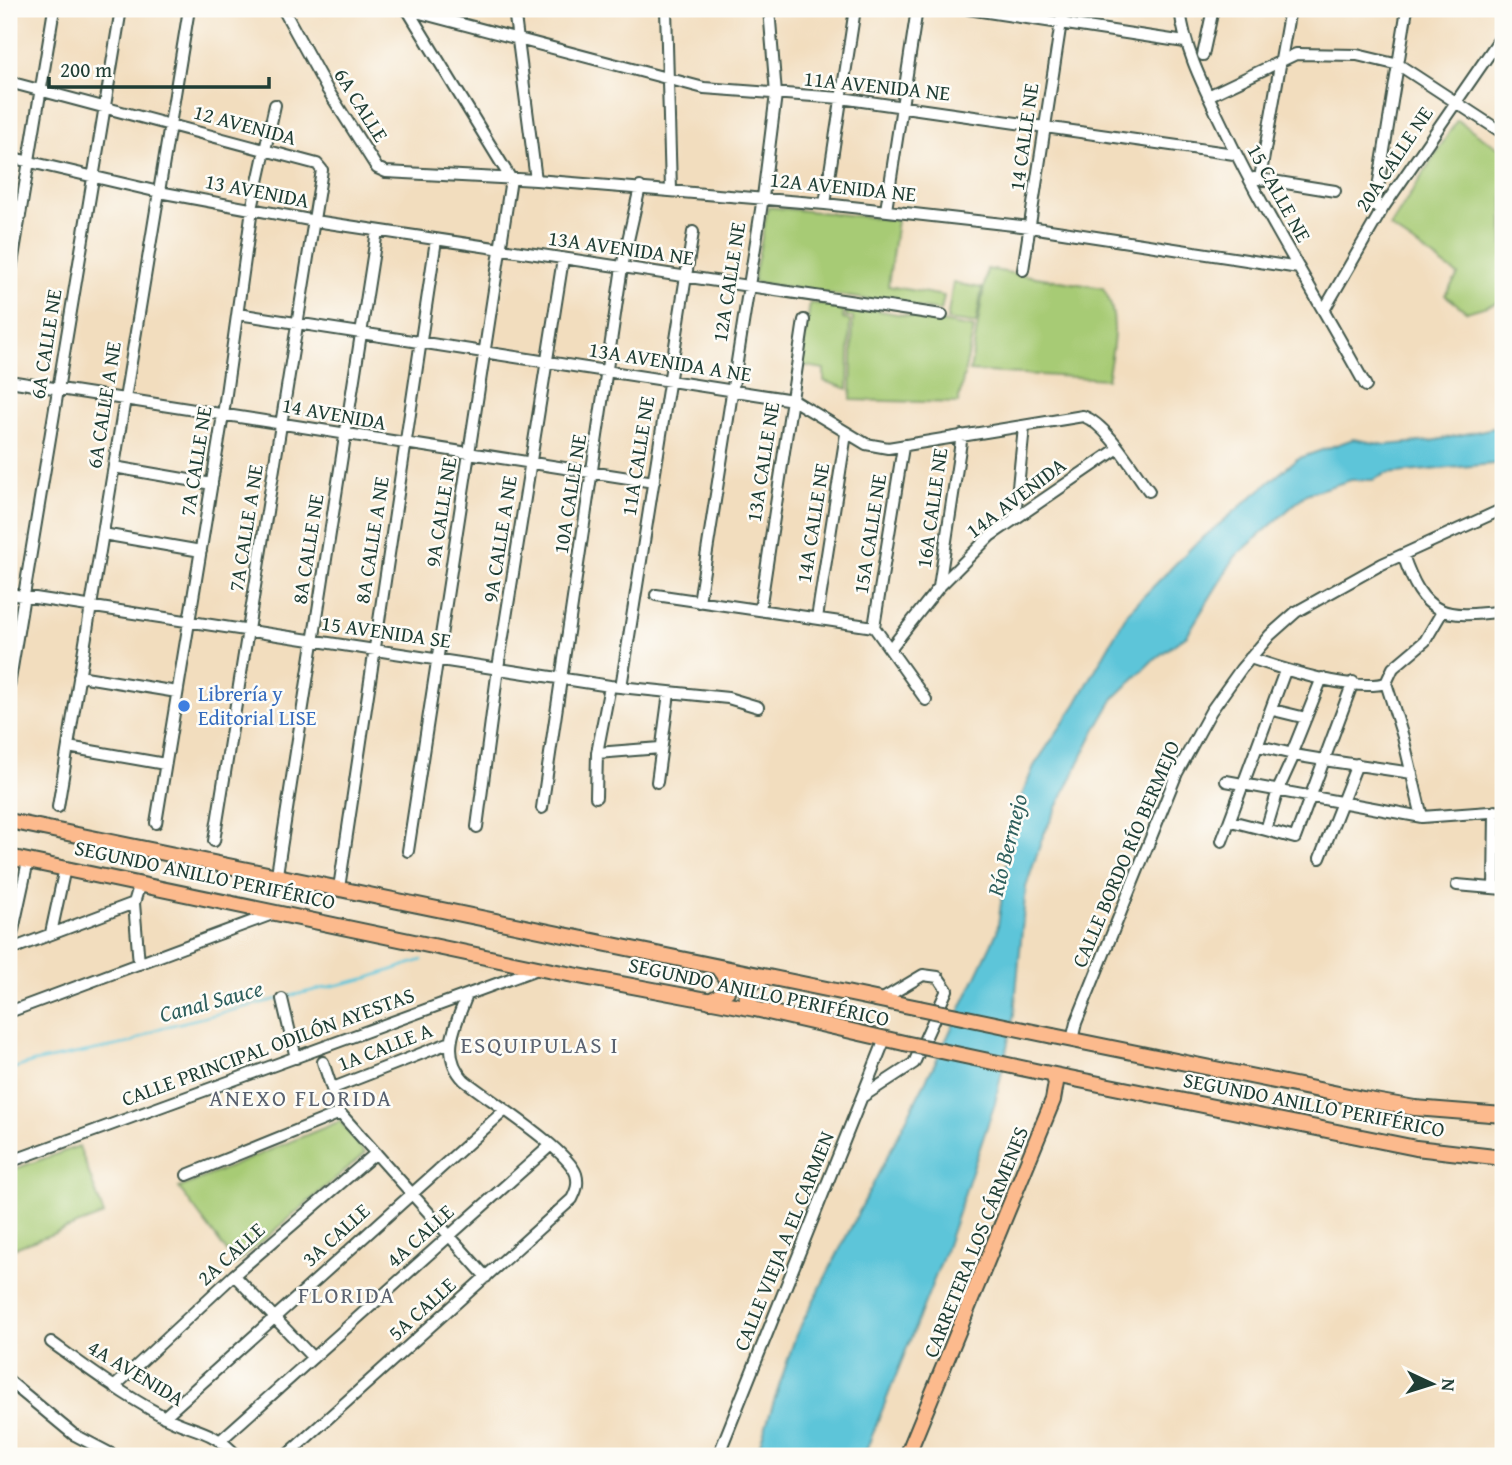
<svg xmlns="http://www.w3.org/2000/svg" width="1512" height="1465" font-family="'Gentium Book Plus',serif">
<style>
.green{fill:#a7cb75;stroke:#638454;stroke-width:2}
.water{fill:#5dc5d9;stroke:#3e8186;stroke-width:2}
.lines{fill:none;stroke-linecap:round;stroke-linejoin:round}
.stream{stroke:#5dc5d9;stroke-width:2.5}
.minor-casing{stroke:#3f5549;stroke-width:14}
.major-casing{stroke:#3f5549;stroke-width:18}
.minor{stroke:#fff;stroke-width:10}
.major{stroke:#fcba8d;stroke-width:14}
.major-bridge-casing{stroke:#3f5549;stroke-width:18;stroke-linecap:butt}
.major-bridge{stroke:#fcba8d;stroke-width:14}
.shop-dot{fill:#3f7fe0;stroke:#fdfcf7;stroke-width:2.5}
.labels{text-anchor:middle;stroke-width:5;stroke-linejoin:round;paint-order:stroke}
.street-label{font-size:21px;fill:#1f3d34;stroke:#fdfcf7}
.shop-label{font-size:21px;fill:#366cbe;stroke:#fdfcf7;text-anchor:start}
.water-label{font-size:23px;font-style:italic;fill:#2e5f5d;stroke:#fdfcf7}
.neighbourhood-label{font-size:23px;letter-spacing:2px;fill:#5a6270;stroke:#fdfcf7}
</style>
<rect width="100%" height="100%" fill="#fdfcf7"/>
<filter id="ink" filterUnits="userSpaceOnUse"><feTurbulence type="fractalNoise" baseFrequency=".0143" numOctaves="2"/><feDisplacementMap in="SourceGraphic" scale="14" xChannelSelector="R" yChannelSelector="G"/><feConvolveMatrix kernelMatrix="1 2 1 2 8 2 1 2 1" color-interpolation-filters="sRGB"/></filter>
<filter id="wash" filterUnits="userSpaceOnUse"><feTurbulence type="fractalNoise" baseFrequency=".00686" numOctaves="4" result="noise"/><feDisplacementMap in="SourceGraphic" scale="28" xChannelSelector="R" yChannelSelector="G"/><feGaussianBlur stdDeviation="1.57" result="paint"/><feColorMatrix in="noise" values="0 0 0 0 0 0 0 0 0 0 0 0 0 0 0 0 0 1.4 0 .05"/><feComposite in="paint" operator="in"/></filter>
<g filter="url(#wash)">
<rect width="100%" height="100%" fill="#f2ddbe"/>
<!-- green -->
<path class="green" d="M1457,120L1503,151V301L1467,312L1445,295L1458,275L1390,227Z
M768,207L897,220L888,286L944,296L941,311L753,282Z
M987,269L1103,288C1121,316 1113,348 1107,379L970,371Z
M953,283L982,288L976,324L947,320Z
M810,303L844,306L843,318L850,320L848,389L824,381V369L801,365Z
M848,305L974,328L958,403L851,400L853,317L846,316Z
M340,1121L365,1153L236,1264L179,1188Z
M79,1146L104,1215L9,1250V1171Z"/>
<!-- water -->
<path class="water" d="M1503,426V463L1385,474L1373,480H1351L1306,494L1235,557L1187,635L1152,661L1114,698L1092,736L1043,836L1026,887L1014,1014L995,1103L943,1257L864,1456H756L796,1335L938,1057L997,932L1013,817L1034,766L1076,704L1128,612L1192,547L1297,459L1353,439L1386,445L1432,441Z"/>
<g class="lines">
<!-- stream -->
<path class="stream" d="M285,997L368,978L422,960
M9,1070L34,1062L130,1043L160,1028L278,999"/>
</g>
</g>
<g filter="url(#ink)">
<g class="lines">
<defs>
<path id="minor" d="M283,9L327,89L377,168L386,172L536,180L825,204L1030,227L1299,268
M405,9L704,88L841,98L1234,154
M407,9L511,179L408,851
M514,9L536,180
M666,9L671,190
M968,9L1185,42
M1180,9C1185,53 1205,89 1224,129C1266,217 1319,300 1366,386
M1203,55L1213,9
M9,82L317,164L322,170L214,841
M1208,96L1296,54L1357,55L1399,65L1503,133
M9,157L159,192L315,221L942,315
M1254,178L1335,191
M1260,178L1290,9
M825,204L855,9
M1375,206L1407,9
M886,210L917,9
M1023,270L1063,9
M9,282L54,9
M1324,310L1383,208L1503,34
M238,314L793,400L866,444L888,448L1083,416C1108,425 1133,470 1149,491
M9,381L654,482
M114,467L212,484
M1015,517L1024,427
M103,534L201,551
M1403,555C1424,616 1443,619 1503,611
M939,587L962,435
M9,594L610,686L728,698L758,707
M656,595L874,627L926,700
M699,602L763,197L776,94L769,9
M760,610L804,320
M817,618L846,434
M874,627L903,447
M890,649L939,587L990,536L1117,449
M1250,658C1282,669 1354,692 1386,683
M79,676L177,692
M1353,682L1324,760L1412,773
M9,686L121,9
M621,687L693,232
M1273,710L1306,718
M1259,746L1293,754
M68,747L165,764
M597,753L660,748
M1294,755L1278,790L1266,830L1295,838L1324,760L1294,755L1293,750L1322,678
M1226,781L1422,817L1503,811
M657,782L669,693
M596,797L597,753L610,686
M58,807L189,9
M542,808L622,267L640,187
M1422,817L1403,737L1386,683L1393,668L1425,641L1442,612
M1231,821L1266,830
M156,823L223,415L252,209L275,105
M477,827L498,668L563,259
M1222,841L1285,671
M1320,858L1357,764
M277,874L377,231
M1457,885L1503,889
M339,888L436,240
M1494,888L1495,811
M51,933L65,868
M9,949L28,861
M9,950L134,903
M139,964L134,903L140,883
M282,999L296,1058
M9,1012L275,913
M1072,1040L1076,1023L1177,773L1211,711L1241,669L1270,635L1296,612L1382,564L1503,509
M323,1062L340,1113L486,1277
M333,1088L451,1042
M862,1097L914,1063L947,990L938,977L923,975L881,1000
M9,1162L540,968
M187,1175L340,1113
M234,1275L313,1358
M51,1342C87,1368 122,1394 161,1415C192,1432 212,1428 237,1456
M9,1381L73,1434L115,1456
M114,1387L234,1275L376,1153
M164,1417L504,1111
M222,1439L551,1145
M286,1456L572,1199C576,1191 579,1184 576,1174C567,1149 489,1100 464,1080C439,1054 456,1024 467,995
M718,1456L885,1039"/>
<path id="major" d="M9,821L919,1008
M9,857L552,971L755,1009L904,1043
M710,1001L727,991L726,979L718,968
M755,1009L747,1000L746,988L761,977
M1053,1036L1363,1099L1415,1108L1503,1115
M1040,1072L1416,1148L1503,1158
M907,1456L1053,1100L1056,1083L1053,1075"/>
</defs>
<!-- minor casing -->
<use href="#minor" class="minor-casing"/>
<!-- major casing -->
<use href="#major" class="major-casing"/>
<!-- minor -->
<use href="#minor" class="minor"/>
<!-- major -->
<use href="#major" class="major"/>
<defs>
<path id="major-bridge" d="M919,1008L1053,1036
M904,1043L1040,1072"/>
</defs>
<!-- major-bridge casing -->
<use href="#major-bridge" class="major-bridge-casing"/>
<!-- major-bridge -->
<use href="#major-bridge" class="major-bridge"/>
</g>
</g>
<!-- markers -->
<circle class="shop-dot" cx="184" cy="706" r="7"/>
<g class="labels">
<!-- street labels -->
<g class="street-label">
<text transform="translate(877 86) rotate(6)" y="7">11A AVENIDA NE</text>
<text transform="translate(361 105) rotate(58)" y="7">6A CALLE</text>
<text transform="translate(245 125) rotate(15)" y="7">12 AVENIDA</text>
<text transform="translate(1024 137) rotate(-82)" y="7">14 CALLE NE</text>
<text transform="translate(1394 159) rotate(-56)" y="7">20A CALLE NE</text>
<text transform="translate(843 187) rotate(6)" y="7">12A AVENIDA NE</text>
<text transform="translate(257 191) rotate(11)" y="7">13 AVENIDA</text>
<text transform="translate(1279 193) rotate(61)" y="7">15 CALLE NE</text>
<text transform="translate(621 248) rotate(8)" y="7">13A AVENIDA NE</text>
<text transform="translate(729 282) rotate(-81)" y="7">12A CALLE NE</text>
<text transform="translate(46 344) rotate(-81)" y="7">6A CALLE NE</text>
<text transform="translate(670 362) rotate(9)" y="7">13A AVENIDA A NE</text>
<text transform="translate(104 405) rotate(-81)" y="7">6A CALLE A NE</text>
<text transform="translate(334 414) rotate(10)" y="7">14 AVENIDA</text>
<text transform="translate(638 456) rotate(-81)" y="7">11A CALLE NE</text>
<text transform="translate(196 461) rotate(-81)" y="7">7A CALLE NE</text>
<text transform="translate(763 462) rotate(-81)" y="7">13A CALLE NE</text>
<text transform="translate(570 494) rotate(-81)" y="7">10A CALLE NE</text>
<text transform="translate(1016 498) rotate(-37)" y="7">14A AVENIDA</text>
<text transform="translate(932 508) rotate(-82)" y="7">16A CALLE NE</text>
<text transform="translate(441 512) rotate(-81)" y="7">9A CALLE NE</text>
<text transform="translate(813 523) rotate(-81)" y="7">14A CALLE NE</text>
<text transform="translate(246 528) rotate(-81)" y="7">7A CALLE A NE</text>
<text transform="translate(870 534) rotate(-81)" y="7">15A CALLE NE</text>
<text transform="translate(500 539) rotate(-81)" y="7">9A CALLE A NE</text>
<text transform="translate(372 540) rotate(-81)" y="7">8A CALLE A NE</text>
<text transform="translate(308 549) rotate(-81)" y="7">8A CALLE NE</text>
<text transform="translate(386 632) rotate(8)" y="7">15 AVENIDA SE</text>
<text transform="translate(1126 854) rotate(-67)" y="7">CALLE BORDO RÍO BERMEJO</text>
<text transform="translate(205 875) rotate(12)" y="7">SEGUNDO ANILLO PERIFÉRICO</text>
<text transform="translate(759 992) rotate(12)" y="7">SEGUNDO ANILLO PERIFÉRICO</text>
<text transform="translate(268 1047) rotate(-20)" y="7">CALLE PRINCIPAL ODILÓN AYESTAS</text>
<text transform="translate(385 1047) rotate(-21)" y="7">1A CALLE A</text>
<text transform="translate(1314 1105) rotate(11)" y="7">SEGUNDO ANILLO PERIFÉRICO</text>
<text transform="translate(336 1235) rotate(-42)" y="7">3A CALLE</text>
<text transform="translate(420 1236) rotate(-42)" y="7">4A CALLE</text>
<text transform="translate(784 1241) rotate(-68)" y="7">CALLE VIEJA A EL CARMEN</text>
<text transform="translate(976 1242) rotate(-68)" y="7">CARRETERA LOS CÁRMENES</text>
<text transform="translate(231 1254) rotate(-42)" y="7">2A CALLE</text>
<text transform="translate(422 1309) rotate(-42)" y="7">5A CALLE</text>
<text transform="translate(136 1373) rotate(31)" y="7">4A AVENIDA</text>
</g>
<!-- shop labels -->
<g class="shop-label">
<text x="198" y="701">Librería y<tspan x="198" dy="24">Editorial LISE</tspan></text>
</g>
<!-- water labels -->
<g class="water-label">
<text transform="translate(1007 845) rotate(-76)" y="8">Río Bermejo</text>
<text transform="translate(211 1001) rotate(-15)" y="8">Canal Sauce</text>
</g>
<!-- neighbourhood labels -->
<g class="neighbourhood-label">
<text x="540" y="1053">ESQUIPULAS I</text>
<text x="301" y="1106">ANEXO FLORIDA</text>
<text x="347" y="1303">FLORIDA</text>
</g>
</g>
<!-- margin -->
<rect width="1512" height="1465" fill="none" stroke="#fdfcf7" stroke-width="35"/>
<!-- north arrow -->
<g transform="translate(1432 1384) rotate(94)" stroke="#fdfcf7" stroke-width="5" paint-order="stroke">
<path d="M0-5L12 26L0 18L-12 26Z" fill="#1f3d34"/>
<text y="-10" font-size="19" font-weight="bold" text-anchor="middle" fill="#1f3d34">N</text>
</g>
<!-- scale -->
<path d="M49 77v10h220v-10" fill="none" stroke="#1f3d34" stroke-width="3.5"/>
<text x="60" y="77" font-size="21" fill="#1f3d34" stroke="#fdfcf7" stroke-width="5" paint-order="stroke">200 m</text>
</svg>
